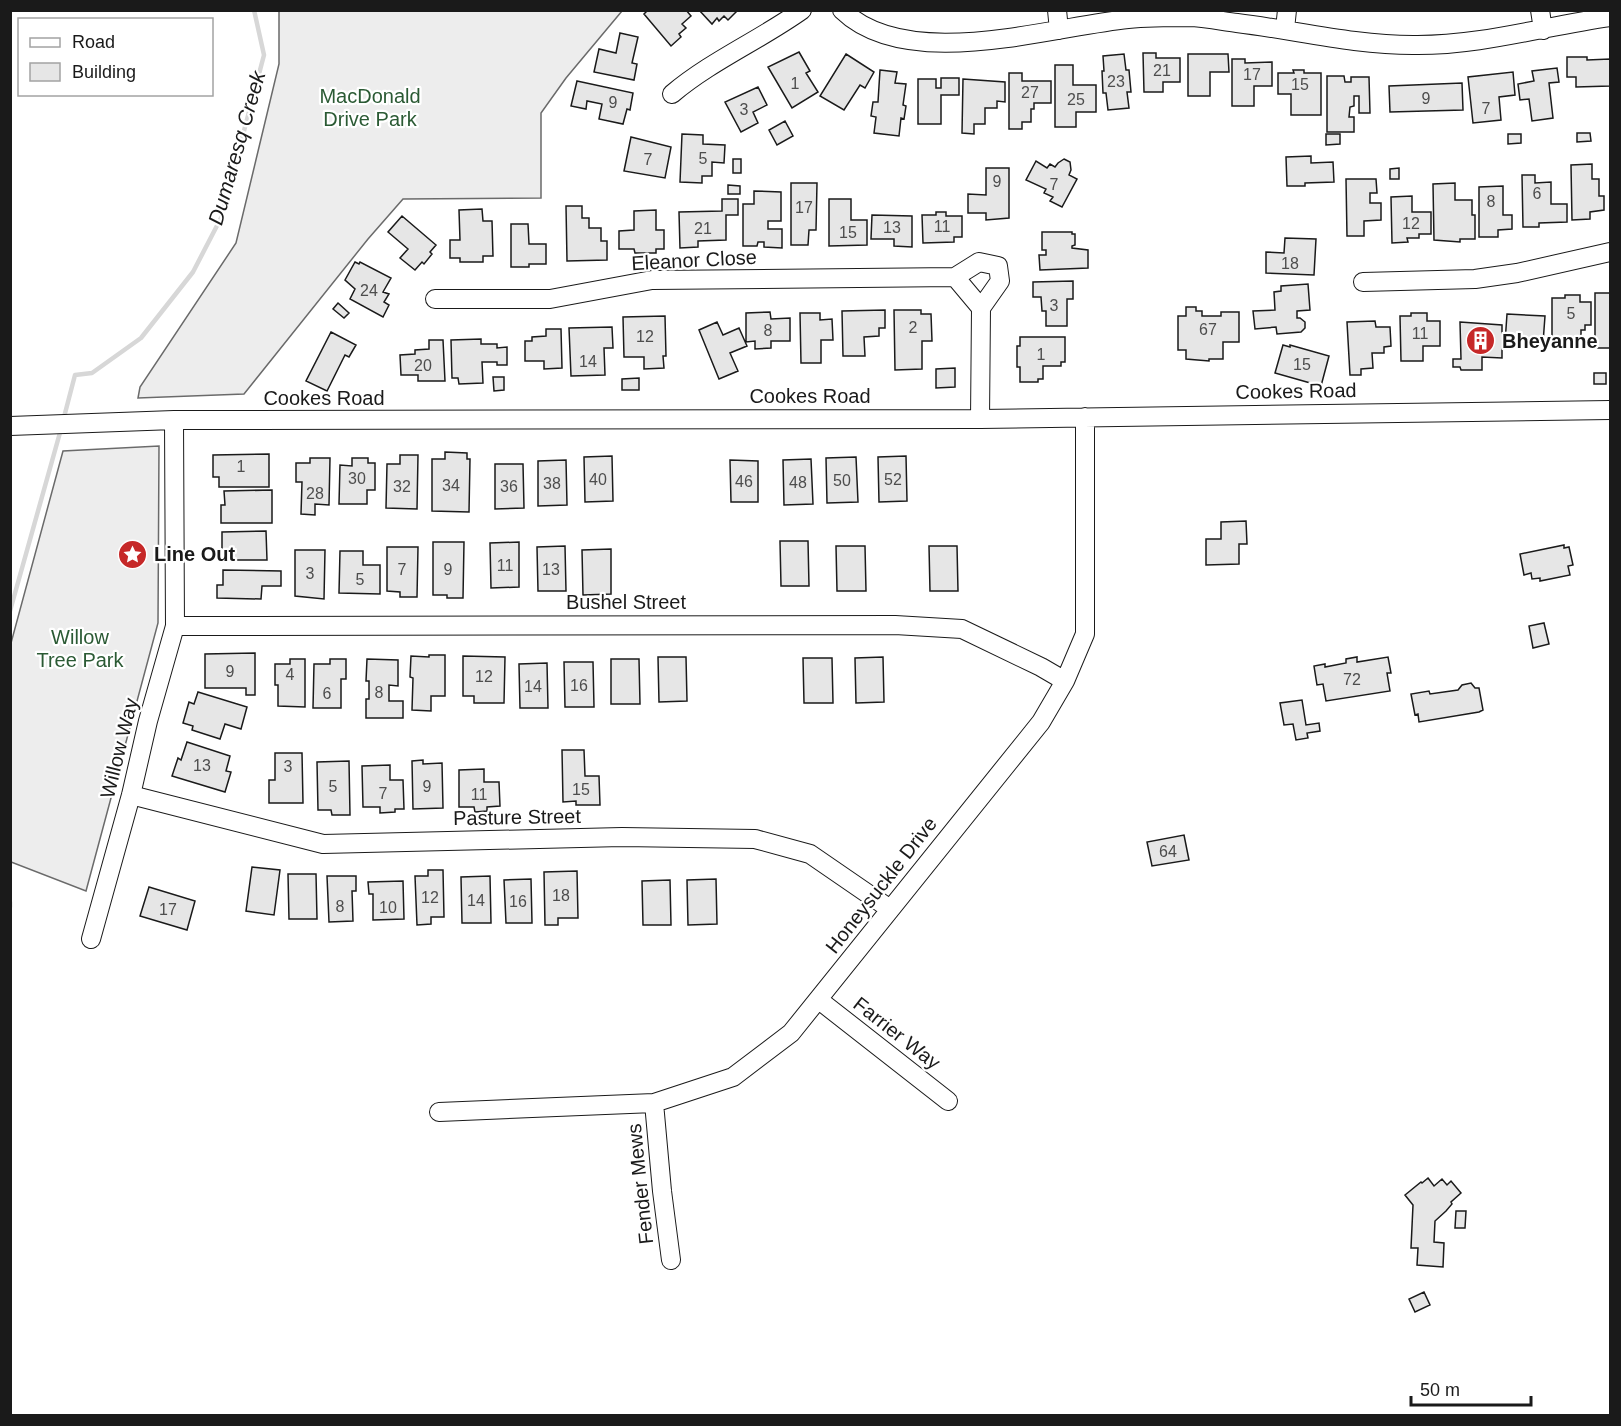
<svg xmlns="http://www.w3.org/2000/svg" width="1621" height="1426" font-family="Helvetica,sans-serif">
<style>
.built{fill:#ededed;stroke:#6a6a6a;stroke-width:1.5}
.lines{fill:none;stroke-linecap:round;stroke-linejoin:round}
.stream{stroke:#d7d7d7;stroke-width:4.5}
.building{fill:#e6e6e6;stroke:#1a1a1a;stroke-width:1.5}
.minor-casing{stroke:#1a1a1a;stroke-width:20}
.minor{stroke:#fff;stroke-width:18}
.labels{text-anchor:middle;stroke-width:4.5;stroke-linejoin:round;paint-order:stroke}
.number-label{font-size:16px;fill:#4d4d4d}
.park-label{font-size:20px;fill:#2b5a34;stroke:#fff}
.street-label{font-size:20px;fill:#1a1a1a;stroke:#fff}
.poi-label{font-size:20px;font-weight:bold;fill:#1a1a1a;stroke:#fff;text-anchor:start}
.water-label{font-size:21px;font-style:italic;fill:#1a1a1a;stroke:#fff}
</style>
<rect width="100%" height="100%" fill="#fff"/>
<!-- built -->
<path class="built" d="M279,11H622L566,78L541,113V198L403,199L368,239L244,394L138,398L140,387L236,243L279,64Z
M159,446L158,623L86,891L11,862V643L63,451Z"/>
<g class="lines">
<!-- stream -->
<path class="stream" d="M63,421L75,375L92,373L141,338L193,272L221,218L264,55L254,10
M10,611L61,429
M10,902V907"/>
</g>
<!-- building -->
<path class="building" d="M648,10H686L691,16L682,24L686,28L679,34L681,37L671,46L644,14Z
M699,10H738L728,20L724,16L719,21L717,18L712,24Z
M620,33L638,37L632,63L637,64L634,80L594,72L599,49L616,53Z
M799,52L810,71L806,73L818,92L792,108L768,67Z
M1143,53H1156V58H1180V82H1163V92H1144Z
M846,54L874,72L865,88L860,85L844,110L820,96Z
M1124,54L1126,70H1129L1131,92H1127L1129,108L1108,110L1106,93H1103L1102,71H1104L1103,56Z
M1188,54H1228L1229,72H1210V96H1188Z
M1567,57H1587V60L1610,59V86L1576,87V77H1567Z
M1232,59H1245V63L1272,62V86H1254V106H1232Z
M1055,65H1073V85H1096V112H1076V127H1055Z
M1557,68L1559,82L1549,83L1553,118L1532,121L1529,99L1520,100L1518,84L1534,81L1532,71Z
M880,70L897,72L895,83L906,84L903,105L906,106L904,119L901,118L899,136L874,133L876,117L871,116L873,102H878Z
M1293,70H1304V73H1321V115H1291V94H1278V73H1294Z
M1513,72L1515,95L1499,97L1501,120L1473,123L1468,77Z
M1009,73H1022V81H1051V103H1034V109H1031V122H1022V129H1009Z
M1327,76H1344L1345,82H1351V77H1369L1370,113H1359V96H1354V106L1350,107L1349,117H1354V132H1327Z
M941,78H959V95H941V124H918V79H936V88H941Z
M963,79L1005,82V102L997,101V108H985V124H974V134L962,133Z
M577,81L633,93L630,110L627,109L623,124L599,119L602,104L587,101L586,109L571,106Z
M1462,83L1463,110L1390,112L1389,86Z
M758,87L767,105L753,112L758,123L741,132L725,102Z
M785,121L793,136L777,145L769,130Z
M1577,133H1590L1591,141L1577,142Z
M682,134L703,135V144L725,145L724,163L712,162V176H702V183L680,182Z
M1326,134H1340V144L1326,145Z
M1508,134H1521V143L1508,144Z
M631,137L671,147L665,178L624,171Z
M1311,156V163L1333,162L1334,182L1305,183V186H1287L1286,157Z
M733,159H741V173H733Z
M1064,159L1070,162L1071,170L1069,175L1077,179L1062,207L1050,201L1053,197L1044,193L1046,189L1026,180L1036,161L1047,168L1050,164L1055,167L1058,163Z
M1592,164V179H1599V196H1604V210L1590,212V219L1572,220L1571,165Z
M986,168H1009V218L986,220V213H968V194L986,195Z
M1399,168V179H1390V169Z
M1522,175H1535V183L1551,182V204H1567V222L1539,223V227H1523Z
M1346,179H1376L1377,193H1370V203H1381V220L1364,221V236H1347Z
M791,183H817L816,230H809L808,245H791Z
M1455,183V200H1472V215H1475V239H1460V242L1434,240L1433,184Z
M728,185L740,186V194H728Z
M1503,186V215H1512V229L1498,230V237H1479V187Z
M754,191L781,192V221H768V229H782V248L764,247V242H758L757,246H743V204H754Z
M1412,196V212H1431V234H1419V238H1407L1408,242L1392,243L1391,197Z
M722,199H738V215H726V240L698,241V247L680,248L679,212L722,211Z
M829,199H851V220H867V245L829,246Z
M566,206H582V218H589V228H601V241H607V260L567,261Z
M482,209L483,221H492L493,256H483V262H460V258H450V240H460L459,210Z
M656,210V230H664V249H656V253H635L634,249H619V231L634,230V211Z
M936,212H946V216H962V237H954V242L923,243L922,215H936Z
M872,215L912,216V247L894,246V239H871Z
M402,216L436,245L430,252L432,254L424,264L422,262L415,270L400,258L408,249L388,232Z
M511,224H528L529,244H546V264H529V267H511Z
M1042,232H1072V234H1075V245L1072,246V248L1088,250V268L1040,270L1039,255H1046V250H1042Z
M1285,238L1316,239L1314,275L1266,273V252L1284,253Z
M355,262L359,264L360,262L391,278L383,292L389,294L384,302L389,305L383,317L350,299L355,289L345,280Z
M1073,281V299H1067V326H1046V311H1042L1041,297H1033V282Z
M1308,284L1310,310L1297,311V318H1300L1305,322V328L1301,332L1277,334L1276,327L1255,329L1253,311L1275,310L1274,292L1281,291V286Z
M1595,293H1610V348H1595Z
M1565,295H1580V302H1591V325H1585V330H1581V341H1552V298H1565Z
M338,303L349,313L344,318L333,309Z
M1186,307H1196V311H1202V316H1221V312H1239V342H1223V359H1209V361L1186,359V350H1178V316H1186Z
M885,310V328H879V336L864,337L865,356H843L842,311Z
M894,310H921V314H931L932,341H922V369L895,370Z
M770,312L771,319L790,318V341H771V348L755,349V341L746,342V313Z
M800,313H820V320L832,319L833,340H821V363H801Z
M1411,313H1427V321H1440V346H1423V361H1401L1400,316H1411Z
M1507,314L1545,316L1543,343H1505Z
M665,316L666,356H663L664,368L644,369V357H624L623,317Z
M1375,321L1376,327H1390L1391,346L1384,347V353H1372L1373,368L1361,369V375H1350L1347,322Z
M717,322L723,335L739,328L747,346L730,353L738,371L719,379L699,330Z
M1460,322L1502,325V358L1482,357V370H1461L1460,367H1453V359H1461Z
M612,327L613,348H604L605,375L571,376L569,328Z
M546,329H561L562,368L544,369V361H525V341H532V337L546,336Z
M331,332L356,345L349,357L345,355L327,391L306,381Z
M1020,337H1065V362H1061V366H1043V379H1038V382H1020V367H1017V346H1020Z
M481,339V344H497V348L507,347V365H497V362H482L483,383L459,384L458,378H452L451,340Z
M429,340H443L445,381H418V375H401L400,355L415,354V350L429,349Z
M1283,345L1290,347V345L1329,356L1321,386L1275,373Z
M955,368V387L936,388V369Z
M1594,373H1606V384H1594Z
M493,377H504V390L494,391Z
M639,378V390H622V379Z
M445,452L467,453V459H470L469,512L432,511V459H445Z
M269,454V487H219V477H213V455Z
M400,455H418L417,509L386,508L387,464H400Z
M612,456L613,501L585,502L584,457Z
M906,456L907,501L879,502L878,457Z
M856,457L858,502L827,503L826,458Z
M310,458H330L329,505L315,504V515L301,514L302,482H296V463H310Z
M352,458H368V463H375V490H367V504H339L340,465L352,466Z
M811,459L813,504L784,505L783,460Z
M566,460L567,505L538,506V461Z
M730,460L758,461V502H731Z
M495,464H523L524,508L495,509Z
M272,490V523H221V505H225L224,491Z
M1246,521L1247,544H1239V564L1206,565V539H1221V522Z
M266,531L267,560H222V532Z
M780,541H808L809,586H781Z
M433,542H464L463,598H447V595H433Z
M519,542V587L491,588L490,543Z
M1564,545V548L1569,547L1573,565L1568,566L1570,575L1540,581V578L1532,579L1531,573L1524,575L1520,554Z
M565,546L566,591H538L537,547Z
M836,546H865L866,591H837Z
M929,546H957L958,591H930Z
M387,547H418L417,597H400V592L387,591Z
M611,549V594L583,595L582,550Z
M295,550H325L324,599L295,596Z
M340,551H363V565H380V594L339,593Z
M223,570L281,571V586H262L261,599L217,598V585H223Z
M1544,623L1549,644L1533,648L1529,626Z
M255,653V695H246V688H205V654Z
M429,655H445V696H431V711L412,710L413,678L410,677L411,656L429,657Z
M463,656L505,657L504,703H474V696H463Z
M658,657H686L687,701L659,702Z
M883,657L884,702L856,703L855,658Z
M1357,657V662L1388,657L1391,673H1387L1390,691L1326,701L1323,684L1317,685L1314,666L1325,664V667L1346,663V659Z
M803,658H832L833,703H804Z
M290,659H305V707L278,706V685H275V664H290Z
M330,659H346V679H341V708H313L314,664H330Z
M367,659L398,660V686L389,685V701H403V718H366V699H369V681H366Z
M611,659H639L640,704H611Z
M564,662H593L594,707H565Z
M547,663L548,708H520L519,664Z
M1471,683L1475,688H1479L1483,710L1479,712L1419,722L1418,714L1415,715L1411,694L1429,691L1430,694L1458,690L1462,685Z
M198,692L247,707L241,729L225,724L220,739L192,730L193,726L183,723L189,702L194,704Z
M1302,700L1306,725L1319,723L1320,731L1307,733L1308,738L1296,740L1293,724L1284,725L1280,703Z
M187,742L230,756L226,771L231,772L225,792L172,776L178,758L181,760Z
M562,750H584L585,776H599L600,805H576V801L563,802Z
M275,753H302L303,803H269V780H275Z
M423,760V764L442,763L443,808L413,809L412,761Z
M349,761L350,815H332L331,810H318L317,762Z
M390,765V780H403L404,809H395V812L380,813V807H363L362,766Z
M484,769V782H499L500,806L487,807V811L475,812L474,807H459V770Z
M1184,835L1189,860L1152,866L1147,842Z
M252,867L280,870L274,915L246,911Z
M428,870H443L444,917H431V924L417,925L415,876H428Z
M577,871L578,918H558V925H545L544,872Z
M288,874H316L317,919H289Z
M327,876H356V891H352L353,921L329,922Z
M490,876L491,923H462L461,877Z
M531,879L532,923H506L504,880Z
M716,879L717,924L688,925L687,880Z
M670,880L671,925H643L642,881Z
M403,881L404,919L373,920V894H369L368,882Z
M149,887L195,901L187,930L140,916Z
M1428,1178L1434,1186L1442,1179L1447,1185L1451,1181L1461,1193L1451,1202L1452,1204L1446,1211L1435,1221L1434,1242L1444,1243L1443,1267L1417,1265L1418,1248H1411L1413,1205L1405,1195L1421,1182L1422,1183Z
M1456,1211H1466L1465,1228H1455Z
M1424,1292L1430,1305L1415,1312L1409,1299Z"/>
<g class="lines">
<defs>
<path id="minor" d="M842,10C907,73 1049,27 1128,19C1149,17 1171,17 1192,17C1207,18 1222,21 1237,23C1295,30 1354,45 1413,45C1480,46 1545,26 1610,17
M1057,10L1059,30
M1540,10L1543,30
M1285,29L1287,10
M672,94C711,61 760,40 802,10
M955,277L981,308
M1363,282L1475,279L1517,273L1610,252
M435,299H550L652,280L955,277L979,262L998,266L1000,281L981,308L980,419
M10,426L174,420L980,419L1610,410
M175,626L895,625L962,629L1041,667L1065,681
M131,795L323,844L622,837L755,839L810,854L890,909
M91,939L131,795L148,721L175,626L174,420
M819,1000L948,1101
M654,1103L662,1191L671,1260
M439,1112L654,1103L733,1077L791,1033L1041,722L1065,681L1085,634V417"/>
</defs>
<!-- minor casing -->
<use href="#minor" class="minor-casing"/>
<!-- minor -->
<use href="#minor" class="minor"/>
</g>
<!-- icons -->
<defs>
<symbol id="building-disc" viewBox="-11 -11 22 22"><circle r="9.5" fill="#c62828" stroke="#fff"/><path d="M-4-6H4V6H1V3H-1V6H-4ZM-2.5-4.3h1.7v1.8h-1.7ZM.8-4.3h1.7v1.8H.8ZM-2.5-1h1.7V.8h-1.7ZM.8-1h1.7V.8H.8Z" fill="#fff"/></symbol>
<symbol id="sight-disc" viewBox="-11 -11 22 22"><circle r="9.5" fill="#c62828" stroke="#fff"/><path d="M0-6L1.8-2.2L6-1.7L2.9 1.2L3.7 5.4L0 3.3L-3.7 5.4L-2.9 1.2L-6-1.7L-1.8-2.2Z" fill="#fff"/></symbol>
</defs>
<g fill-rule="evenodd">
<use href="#building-disc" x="1464" y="324" width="33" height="33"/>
<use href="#sight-disc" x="116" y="538" width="33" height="33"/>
</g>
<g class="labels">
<!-- number labels -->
<g class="number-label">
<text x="1162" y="76">21</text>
<text x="1252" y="80">17</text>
<text x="1116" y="87">23</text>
<text x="795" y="89">1</text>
<text x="1300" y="90">15</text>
<text x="1030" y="98">27</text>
<text x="1426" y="104">9</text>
<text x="1076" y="105">25</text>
<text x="613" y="108">9</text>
<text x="1486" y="114">7</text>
<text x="744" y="115">3</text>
<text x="703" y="164">5</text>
<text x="648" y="165">7</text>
<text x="997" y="187">9</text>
<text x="1054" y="190">7</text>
<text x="1537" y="199">6</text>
<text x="1491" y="207">8</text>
<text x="804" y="213">17</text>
<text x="1411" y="229">12</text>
<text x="942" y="232">11</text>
<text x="892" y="233">13</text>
<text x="703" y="234">21</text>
<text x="848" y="238">15</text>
<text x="1290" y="269">18</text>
<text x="369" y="296">24</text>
<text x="1054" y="311">3</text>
<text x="1571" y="319">5</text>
<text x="913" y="333">2</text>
<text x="1208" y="335">67</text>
<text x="768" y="336">8</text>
<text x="1420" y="339">11</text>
<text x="645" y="342">12</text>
<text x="1041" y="360">1</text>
<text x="588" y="367">14</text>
<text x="1302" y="370">15</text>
<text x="423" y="371">20</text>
<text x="241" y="472">1</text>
<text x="357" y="484">30</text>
<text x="598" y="485">40</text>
<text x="893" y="485">52</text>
<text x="842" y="486">50</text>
<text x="744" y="487">46</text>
<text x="798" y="488">48</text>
<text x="552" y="489">38</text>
<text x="451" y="491">34</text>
<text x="402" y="492">32</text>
<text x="509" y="492">36</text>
<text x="315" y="499">28</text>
<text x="505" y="571">11</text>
<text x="402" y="575">7</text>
<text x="448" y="575">9</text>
<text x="551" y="575">13</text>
<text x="310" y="579">3</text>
<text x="360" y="585">5</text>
<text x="230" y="677">9</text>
<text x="290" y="680">4</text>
<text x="484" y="682">12</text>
<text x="1352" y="685">72</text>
<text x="579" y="691">16</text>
<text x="533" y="692">14</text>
<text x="379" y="698">8</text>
<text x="327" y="699">6</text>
<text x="202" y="771">13</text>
<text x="288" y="772">3</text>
<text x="333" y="792">5</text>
<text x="427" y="792">9</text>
<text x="581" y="795">15</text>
<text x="383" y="799">7</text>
<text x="479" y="800">11</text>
<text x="1168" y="857">64</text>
<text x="561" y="901">18</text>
<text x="430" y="903">12</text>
<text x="476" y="906">14</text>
<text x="518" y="907">16</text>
<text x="340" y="912">8</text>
<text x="388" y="913">10</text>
<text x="168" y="915">17</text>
</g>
<!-- park labels -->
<g class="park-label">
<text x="370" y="103">MacDonald<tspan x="370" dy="23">Drive Park</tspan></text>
<text x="80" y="644">Willow<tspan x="80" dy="23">Tree Park</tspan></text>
</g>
<!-- street labels -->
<g class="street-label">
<text transform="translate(694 260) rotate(-3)" y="7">Eleanor Close</text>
<text transform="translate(1296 391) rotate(-1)" y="7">Cookes Road</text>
<text x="810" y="403">Cookes Road</text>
<text x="324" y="405">Cookes Road</text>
<text x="626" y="609">Bushel Street</text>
<text transform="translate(119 748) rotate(-76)" y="7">Willow Way</text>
<text transform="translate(517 817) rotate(-1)" y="7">Pasture Street</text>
<text transform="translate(881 885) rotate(-52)" y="7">Honeysuckle Drive</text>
<text transform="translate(897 1033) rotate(38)" y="7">Farrier Way</text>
<text transform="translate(640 1184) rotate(-96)" y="7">Fender Mews</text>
</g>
<!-- poi labels -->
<g class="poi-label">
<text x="1502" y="348">Bheyanne</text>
<text x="154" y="561">Line Out</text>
</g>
<!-- water labels -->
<g class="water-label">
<text transform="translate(237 148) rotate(-74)" y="7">Dumaresq Creek</text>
</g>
</g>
<!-- border -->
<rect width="1621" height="1426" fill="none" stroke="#1a1a1a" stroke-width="24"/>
<!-- legend -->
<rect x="18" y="18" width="195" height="78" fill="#ffffff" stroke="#a3a3a3" stroke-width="1.5"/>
<rect x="30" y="38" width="30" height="9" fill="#ffffff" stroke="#a3a3a3" stroke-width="1.5"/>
<text x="72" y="48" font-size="18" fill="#1a1a1a">Road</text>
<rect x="30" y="63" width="30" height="18" fill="#e6e6e6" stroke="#a3a3a3" stroke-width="1.5"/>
<text x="72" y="78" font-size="18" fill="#1a1a1a">Building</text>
<!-- scale -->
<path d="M1411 1396v9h120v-9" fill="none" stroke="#1a1a1a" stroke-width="3"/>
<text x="1420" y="1396" font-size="18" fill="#1a1a1a" stroke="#ffffff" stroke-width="4.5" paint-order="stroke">50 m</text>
</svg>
